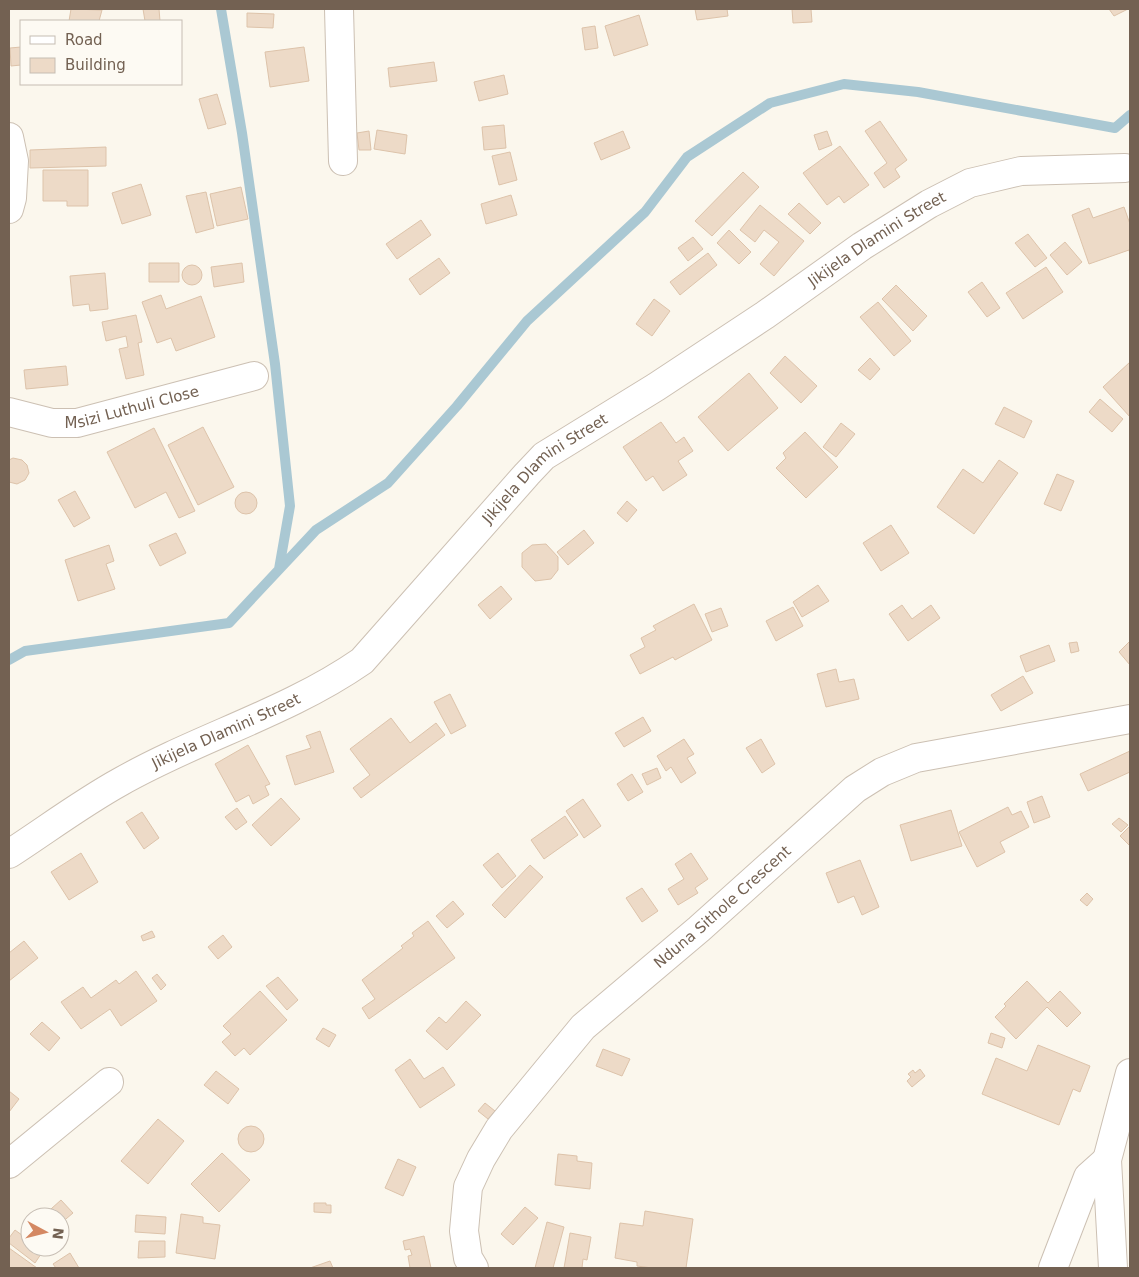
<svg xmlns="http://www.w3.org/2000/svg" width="1139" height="1277" font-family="'DejaVu Sans',sans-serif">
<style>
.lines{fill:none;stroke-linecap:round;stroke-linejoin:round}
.stream{stroke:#aac8d3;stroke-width:10}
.building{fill:#eddac7;stroke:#ddc3aa}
.minor-casing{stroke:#ccc0b3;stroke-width:30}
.minor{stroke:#fff;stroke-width:28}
.labels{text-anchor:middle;stroke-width:4.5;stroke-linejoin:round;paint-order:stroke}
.street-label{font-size:15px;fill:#736152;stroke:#fdfaf3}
</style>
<rect width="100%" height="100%" fill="#fbf7ed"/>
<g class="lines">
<!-- stream -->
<path class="stream" d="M221,9L242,133L275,364L290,506L279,569
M9,660L25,651L229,623L316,530L388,483L457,406L527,321L645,212L687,157L770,103L844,84L918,92L1115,128L1130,115"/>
</g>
<!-- building -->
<path class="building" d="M71,9L102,10L99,21H69Z
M143,9H159L160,21H145Z
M695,9H727L728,16L697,20Z
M792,9H811L812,22L793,23Z
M1109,9H1128L1114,16Z
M247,13L274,14L273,28L247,27Z
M639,15L648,45L614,56L605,26Z
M595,26L598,48L585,50L582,28Z
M21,47V65L11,66L10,48Z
M304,47L309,81L270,87L265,52Z
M434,62L437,81L390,87L388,68Z
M504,75L508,94L479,101L474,82Z
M217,94L226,124L208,129L199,99Z
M880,121L907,160L895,169L900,177L884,188L874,173L887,163L865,131Z
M504,125L506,148L484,150L482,127Z
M377,130L407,135L405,154L374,149Z
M369,131L371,150H359L357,133Z
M623,131L630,148L601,160L594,143Z
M827,131L832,145L819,150L814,135Z
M840,146L869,185L844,203L839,196L827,205L803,173Z
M106,147V166L30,168V150Z
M510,152L517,180L499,185L492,156Z
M43,170H88V206H67V201H43Z
M743,172L759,187L712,236L695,221Z
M141,184L151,215L122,224L112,193Z
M241,187L248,219L217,226L210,194Z
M206,192L214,228L196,233L186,196Z
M511,195L517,215L486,224L481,204Z
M799,203L821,223L810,234L788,214Z
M760,205L804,241L774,276L760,264L779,242L764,230L755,242L740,230Z
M1124,207L1130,224V254L1129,250L1089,264L1072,215L1089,208L1093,218Z
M421,220L431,235L397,259L386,244Z
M729,230L751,252L739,264L717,243Z
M1028,234L1047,258L1035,267L1015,243Z
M693,237L703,249L688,261L678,248Z
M1065,242L1082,262L1067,275L1050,255Z
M708,253L717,265L680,295L670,282Z
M439,258L450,273L420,295L409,279Z
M149,263H179V282H149Z
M242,263L244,282L214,287L211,267Z
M182 275a10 10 0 1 1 20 0a10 10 0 1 1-20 0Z
M1046,267L1063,292L1023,319L1006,293Z
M105,273L108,309L90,311L89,304L73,306L70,276Z
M982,282L1000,308L987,317L968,292Z
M896,285L927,316L913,331L882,299Z
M161,295L166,309L201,296L215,337L176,351L171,338L157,343L142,302Z
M654,299L670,311L652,336L636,324Z
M878,302L911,341L894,356L860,317Z
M136,315L142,342L138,343L144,375L126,379L119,349L128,347L126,336L106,341L102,322Z
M785,356L817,386L801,403L770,373Z
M870,358L880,369L870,380L858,370Z
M1130,362V417L1103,387Z
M66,366L68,385L26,389L24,370Z
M749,373L778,408L728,451L698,417Z
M1100,399L1123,419L1112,432L1089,412Z
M1004,407L1032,421L1024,438L995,424Z
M661,422L676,443L684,437L693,451L678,461L687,475L663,491L653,476L646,481L623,447Z
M841,423L855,434L836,457L823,447Z
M203,427L234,487L198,505L168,445Z
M154,428L195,511L179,518L166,492L135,508L107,452Z
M805,432L838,467L806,498L776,468L786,458L783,453Z
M13,458L22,460L27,465L29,473L25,480L17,484L9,482V460Z
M999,460L1018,473L974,534L937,507L963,469L983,483Z
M1057,474L1074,481L1061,511L1044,504Z
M75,491L90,518L74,527L58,500Z
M235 503a11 11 0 1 1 22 0a11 11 0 1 1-22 0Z
M627,501L637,510L627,522L617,513Z
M891,525L909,553L881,571L863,543Z
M584,530L594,543L568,565L557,552Z
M176,533L186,553L160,566L149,545Z
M546,544L558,557V570L551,579L535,581L522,567V553L532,545Z
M109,545L114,561L106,564L115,589L78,601L65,560Z
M818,585L829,601L802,617L793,602Z
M501,586L512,599L490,619L478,605Z
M694,604L712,640L675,660L673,657L640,674L630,655L645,647L641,638L656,630L653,626Z
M902,605L912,619L931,605L940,618L908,641L889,614Z
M793,607L803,626L776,641L766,621Z
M721,608L728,626L712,632L705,614Z
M1130,641V665L1119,652Z
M1077,642L1079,651L1071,653L1069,643Z
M1049,645L1055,661L1026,672L1020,656Z
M836,669L839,682L854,679L859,699L826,707L817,674Z
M1023,676L1033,693L1001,711L991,695Z
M450,694L466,726L451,734L434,702Z
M643,717L651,731L624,747L615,733Z
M391,718L410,743L436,723L445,735L361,798L353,788L370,775L350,749Z
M320,731L334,772L295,785L286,756L311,748L306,736Z
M684,739L694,754L687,758L696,773L681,783L671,767L666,771L657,756Z
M761,739L775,764L762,773L746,748Z
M248,745L270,784L265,786L269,795L253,804L249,795L236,802L215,764Z
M1130,751V772L1088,791L1080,774Z
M657,768L661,778L647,785L642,774Z
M632,774L643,792L628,801L617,784Z
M1042,796L1050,817L1034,823L1027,802Z
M281,798L300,819L271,846L252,825Z
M583,799L601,826L584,838L566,811Z
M1008,807L1012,815L1021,811L1029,827L1000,842L1005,852L977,867L959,832Z
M237,808L247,822L236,830L225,817Z
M951,810L962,846L911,861L900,825Z
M142,812L159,838L144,849L126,822Z
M565,816L578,835L544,859L531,840Z
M1119,818L1128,825L1121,832L1112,824Z
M1130,826V846L1120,836Z
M81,853L98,882L69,900L51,872Z
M498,853L516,876L502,888L483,865Z
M691,853L708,879L695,888L698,893L678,905L668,889L684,879L675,864Z
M860,860L879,907L862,915L854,896L838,903L826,873Z
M530,865L543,877L505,918L492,905Z
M642,888L658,911L642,922L626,898Z
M1087,893L1093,899L1087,906L1080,900Z
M453,901L464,914L447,928L436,916Z
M428,921L455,958L369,1019L362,1008L375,999L362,980L403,948L401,946L414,936L412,933Z
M152,931L155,937L143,941L141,936Z
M223,935L232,947L218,959L208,947Z
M24,941L38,958L9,981V953Z
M136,971L157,1001L121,1026L110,1009L81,1029L61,1002L83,987L91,998L116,980L119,984Z
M157,974L166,985L161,990L152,978Z
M278,977L298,1000L287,1010L266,986Z
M1027,981L1048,1003L1060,991L1081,1013L1067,1027L1047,1007L1016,1039L995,1017L1006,1006L1004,1004Z
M260,991L287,1020L250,1055L244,1048L235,1056L222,1042L231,1034L223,1026Z
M466,1001L481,1015L447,1050L426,1031L439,1017L446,1023Z
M42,1022L60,1038L49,1051L30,1034Z
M323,1028L336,1035L329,1047L316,1039Z
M991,1033L1005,1038L1002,1048L988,1043Z
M1038,1045L1090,1066L1080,1092L1073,1089L1059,1125L982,1094L996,1058L1027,1071Z
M603,1049L630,1059L622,1076L596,1066Z
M410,1059L424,1079L443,1067L455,1085L420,1108L395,1070Z
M920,1069L925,1076L912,1087L907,1081L911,1077L908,1074L913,1070L915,1073Z
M216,1071L239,1089L228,1104L204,1085Z
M9,1091L19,1099L9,1112Z
M485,1103L495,1111L488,1119L478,1111Z
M158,1119L184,1141L148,1184L121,1161Z
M238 1139a13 13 0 1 1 26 0a13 13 0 1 1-26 0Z
M222,1153L250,1180L219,1212L191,1184Z
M558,1154L577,1156V1161L592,1163L590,1189L555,1185Z
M398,1159L416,1167L403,1196L385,1188Z
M61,1200L73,1213L60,1224V1217H42Z
M314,1203H326V1205H331V1213L314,1212Z
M525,1207L538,1218L513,1245L501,1234Z
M645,1211L693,1219L686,1268H652L637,1266V1262L615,1258L620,1223L643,1226Z
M181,1214L203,1217V1223L220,1225L215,1259L176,1253Z
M136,1215L166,1217L165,1234L135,1232Z
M547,1222L564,1227L553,1268H535Z
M15,1230L30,1241V1247H38L43,1251L35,1263L9,1243V1238Z
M570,1233L591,1237L587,1260L583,1259L582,1268H564Z
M424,1236L431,1268H410L408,1256L412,1255L410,1249L405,1250L403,1241Z
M139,1241H165V1257L138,1258Z
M9,1248L37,1268H9Z
M70,1253L79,1268H56L53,1264Z
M330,1261L333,1268H310Z"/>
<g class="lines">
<defs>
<g id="minor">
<path d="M339,9L343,161"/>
<path d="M9,137L14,161L12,198L9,209"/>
<path id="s1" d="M9,412L52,423H77L254,376"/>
<path id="s2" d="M9,854C46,830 82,803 120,782C199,737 287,713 362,661L527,474L544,456L656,387L765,315L862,246L929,204L970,183L1021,171L1125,168"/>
<path d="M9,1164L109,1082"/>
<path id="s3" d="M474,1268L468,1258L464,1231L468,1187L481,1159L499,1129L583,1027L699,929L855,789L882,772L916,758L1130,719"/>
<path d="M1053,1268L1088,1177L1107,1160"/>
<path d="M1113,1268L1107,1160L1130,1073"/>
</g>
</defs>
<!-- minor casing -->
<use href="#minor" class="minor-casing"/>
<!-- minor -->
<use href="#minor" class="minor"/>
</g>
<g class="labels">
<!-- street labels -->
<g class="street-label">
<text dy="5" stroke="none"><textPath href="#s2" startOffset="1075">Jikijela Dlamini Street</textPath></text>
<text dy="5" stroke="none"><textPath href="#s1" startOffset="126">Msizi Luthuli Close</textPath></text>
<text dy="5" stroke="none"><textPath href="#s2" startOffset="670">Jikijela Dlamini Street</textPath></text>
<text dy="5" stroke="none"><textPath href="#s2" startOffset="250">Jikijela Dlamini Street</textPath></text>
<text dy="5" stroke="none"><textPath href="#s3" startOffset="465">Nduna Sithole Crescent</textPath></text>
</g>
</g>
<!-- border -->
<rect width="1139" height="1277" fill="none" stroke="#736152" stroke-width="20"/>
<!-- legend -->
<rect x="20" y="20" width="162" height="65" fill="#fdfaf3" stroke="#c6bdb3"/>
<rect x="30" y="36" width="25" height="8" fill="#ffffff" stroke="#c6bdb3"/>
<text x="65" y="45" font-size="15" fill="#736152">Road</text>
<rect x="30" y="58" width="25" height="15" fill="#eddac7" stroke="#c6bdb3"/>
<text x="65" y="70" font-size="15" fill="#736152">Building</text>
<!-- north arrow -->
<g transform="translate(45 1232) rotate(97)"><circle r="24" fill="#fdfaf3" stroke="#c6bdb3"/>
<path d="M0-4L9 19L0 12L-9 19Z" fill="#d48862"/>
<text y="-8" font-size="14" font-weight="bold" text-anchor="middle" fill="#736152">N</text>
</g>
</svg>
